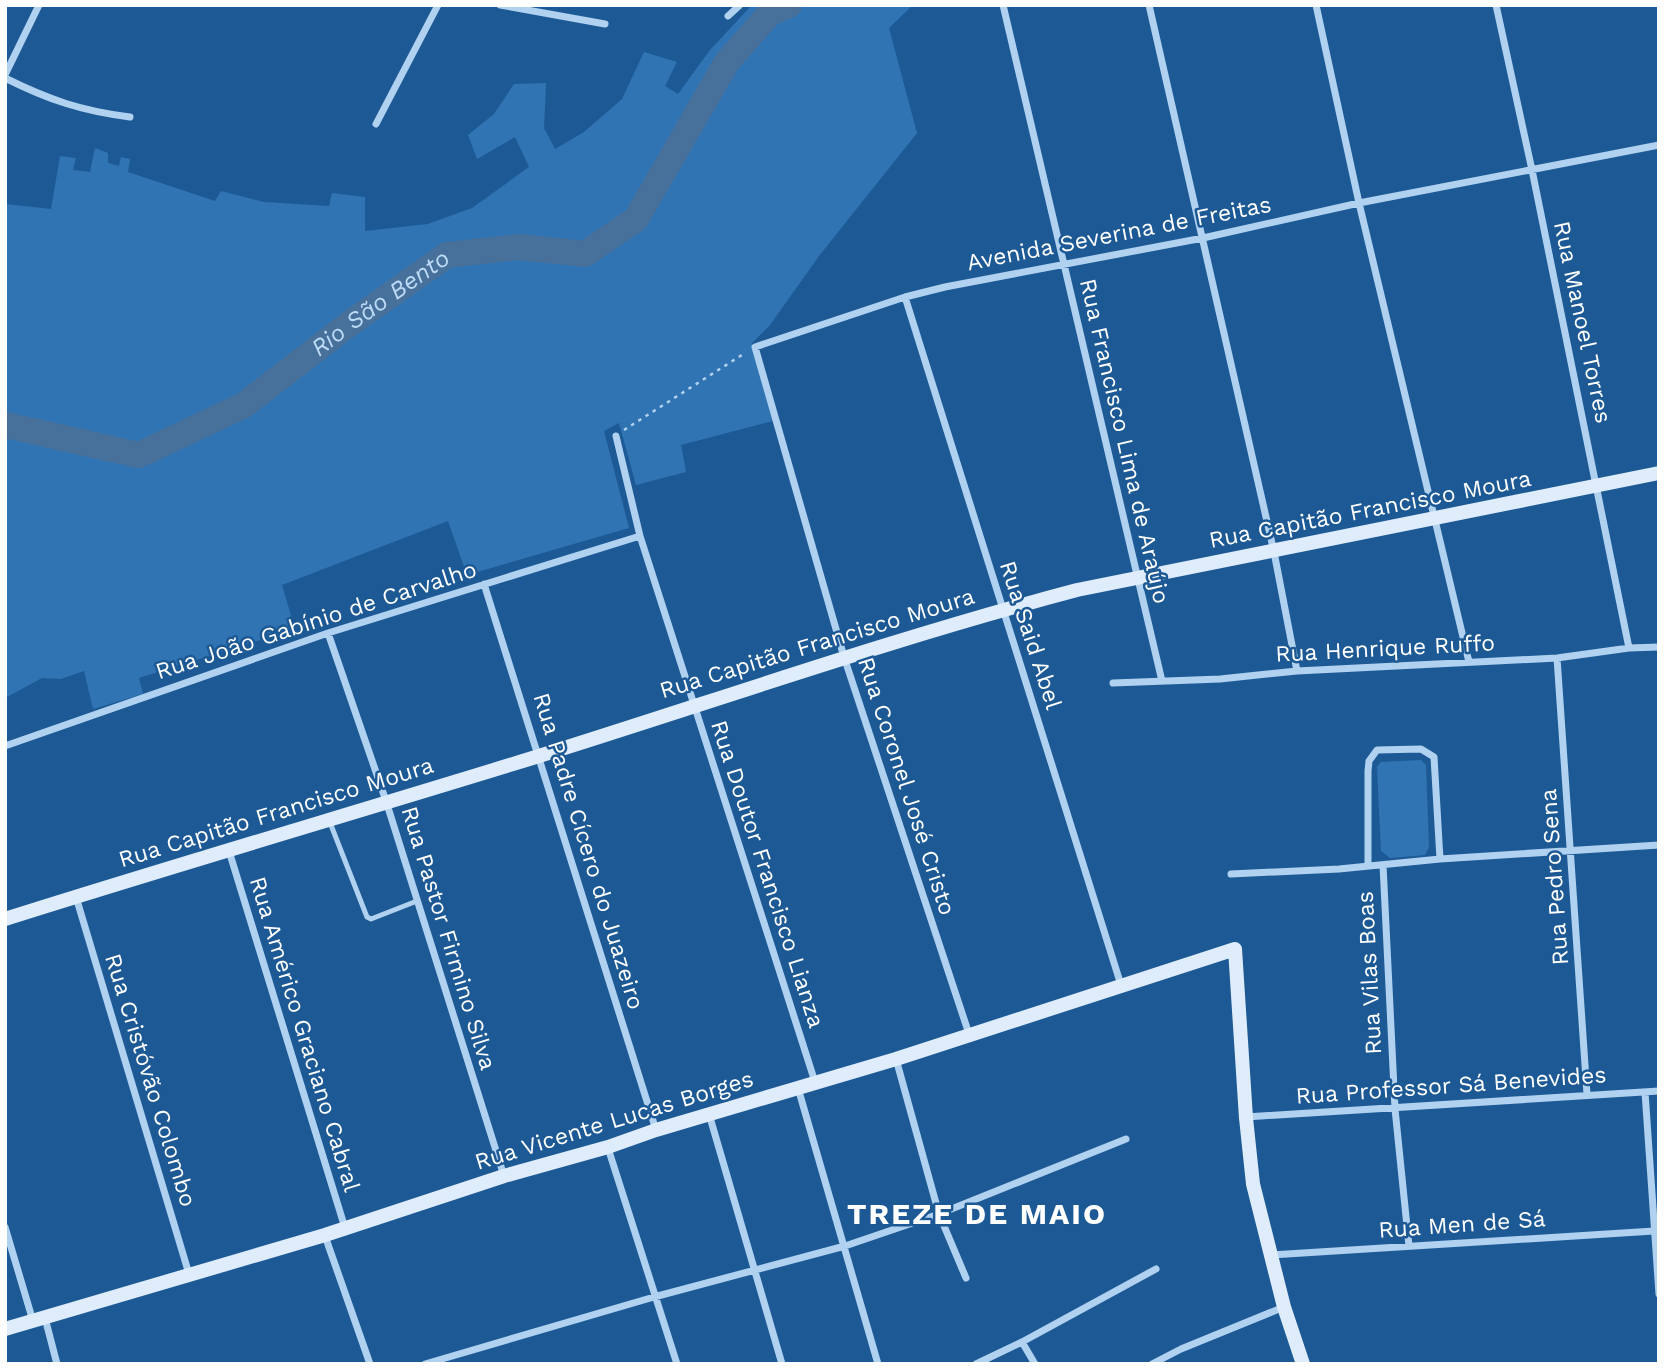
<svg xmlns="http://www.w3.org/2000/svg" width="1664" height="1369" font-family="'Work Sans',sans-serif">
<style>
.green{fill:#3174b3}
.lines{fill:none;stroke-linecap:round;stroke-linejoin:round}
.river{stroke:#47719b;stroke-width:26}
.path{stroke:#b0d1ef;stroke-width:2.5;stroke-dasharray:3.5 5;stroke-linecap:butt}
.service{stroke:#b0d1ef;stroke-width:5}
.minor{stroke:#b0d1ef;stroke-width:7}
.secondary{stroke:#deecfb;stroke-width:14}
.labels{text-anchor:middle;stroke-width:5;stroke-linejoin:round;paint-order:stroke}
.street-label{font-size:23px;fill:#fff;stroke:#1d5a95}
.water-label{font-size:24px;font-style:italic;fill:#bddbf6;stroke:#1d5a95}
.district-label{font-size:30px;font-weight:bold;letter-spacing:2px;fill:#fff;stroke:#1d5a95}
</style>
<rect width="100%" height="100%" fill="#1d5a95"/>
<!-- green -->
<path class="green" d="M752,5H913L889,28L917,133L819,256L770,325L752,343L773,421L681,445L686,472L636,485L619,423L604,431L629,528L467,575L448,521L282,585L295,629L139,678L143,694L93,709L84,671L61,679L42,678L5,698V204L51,209L60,156L76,158L73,170L90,172L95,148L108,153V163L119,166L121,157L130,159L128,172L215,201L221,191L264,202L329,206L332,193L365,197V231L428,224L472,208L529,167L515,137L477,159L468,135L494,114L514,84L546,83L544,128L555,149L584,132L622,99L644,52L677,62L665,86L678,94L710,50Z
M1421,760L1426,765L1429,847L1425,855L1390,858L1381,851L1377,767L1381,762Z"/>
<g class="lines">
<!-- river -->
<path class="river" id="s1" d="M5,425L139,455L244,405L349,324L447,255L519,247L585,254L636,219L727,62L770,13L789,5"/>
<!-- path -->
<path class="path" d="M624,430L745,353"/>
<!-- service -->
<path class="service" d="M329,820L367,917L371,919L417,901"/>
<!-- minor -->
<path class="minor" d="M500,5L605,24
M1003,5L1162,681
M1149,5L1274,552L1297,671
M1316,5L1359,203L1469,662
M1496,5L1532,170L1629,648
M728,16L740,5
M5,75L39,5
M5,78C49,100 82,111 130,117
M376,124L438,5
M905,297L1121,985
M616,436L640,536L815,1082
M484,584L656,1130
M328,633L386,801L504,1176
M1557,658L1587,1094
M1113,683L1220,679L1297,671L1557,658L1629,648L1659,647
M5,746L328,633L640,536
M229,851L345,1228
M1383,865L1395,1109L1409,1246
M1368,866V771L1369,761L1377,750L1421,749L1434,757L1440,859
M1231,874L1339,869L1440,859L1659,845
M76,897L189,1274
M969,1034L844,657L755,347L905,297L945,287L1203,238L1359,203L1659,145
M896,1059L939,1214L966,1278
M798,1088L878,1364
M1645,1092L1659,1294
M709,1114L782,1364
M1246,1117L1659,1091
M608,1148L677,1364
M5,1227L33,1321
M325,1236L370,1364
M1271,1255L1654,1231
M45,1318L57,1364
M1022,1342L1035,1364
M425,1364L654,1297L845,1246L939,1214L1126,1139
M976,1364L1022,1342L1156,1269
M1152,1364L1181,1349L1284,1307"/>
<!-- secondary -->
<path class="secondary" d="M5,919C182,863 361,811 539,756C718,700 895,638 1077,590L1659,473
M5,1329L325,1235L504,1176L608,1147L656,1130L896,1059L1235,949L1246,1118L1253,1184L1284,1307L1303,1364"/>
</g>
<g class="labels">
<!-- street labels -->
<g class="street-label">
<text transform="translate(1119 233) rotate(-11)" y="8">Avenida Severina de Freitas</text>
<text transform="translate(1583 322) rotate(78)" y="8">Rua Manoel Torres</text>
<text transform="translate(1125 441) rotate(77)" y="8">Rua Francisco Lima de Araújo</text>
<text transform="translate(1370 509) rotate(-11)" y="8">Rua Capitão Francisco Moura</text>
<text transform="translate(316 620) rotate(-18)" y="8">Rua João Gabínio de Carvalho</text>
<text transform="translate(1031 635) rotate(72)" y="8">Rua Said Abel</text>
<text transform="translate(817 643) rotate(-17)" y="8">Rua Capitão Francisco Moura</text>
<text transform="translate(1385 648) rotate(-3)" y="8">Rua Henrique Ruffo</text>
<text transform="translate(907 786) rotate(72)" y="8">Rua Coronel José Cristo</text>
<text transform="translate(276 812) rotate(-17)" y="8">Rua Capitão Francisco Moura</text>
<text transform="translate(589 851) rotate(73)" y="8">Rua Padre Cícero do Juazeiro</text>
<text transform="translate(768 874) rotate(72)" y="8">Rua Doutor Francisco Lianza</text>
<text transform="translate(1554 877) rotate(-94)" y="8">Rua Pedro Sena</text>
<text transform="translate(449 938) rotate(73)" y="8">Rua Pastor Firmino Silva</text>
<text transform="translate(1369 973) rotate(-93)" y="8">Rua Vilas Boas</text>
<text transform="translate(305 1034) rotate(73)" y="8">Rua Américo Graciano Cabral</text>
<text transform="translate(151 1080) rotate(73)" y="8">Rua Cristóvão Colombo</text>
<text transform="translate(1451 1085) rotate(-4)" y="8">Rua Professor Sá Benevides</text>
<text transform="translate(614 1120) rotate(-17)" y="8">Rua Vicente Lucas Borges</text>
<text transform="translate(1462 1224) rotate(-4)" y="8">Rua Men de Sá</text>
</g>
<!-- water labels -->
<g class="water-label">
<text dy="8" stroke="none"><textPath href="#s1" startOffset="424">Rio São Bento</textPath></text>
</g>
<!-- district labels -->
<g class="district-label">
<text x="977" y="1224">TREZE DE MAIO</text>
</g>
</g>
<!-- border -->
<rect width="1664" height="1369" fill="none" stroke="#ffffff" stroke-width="14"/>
</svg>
